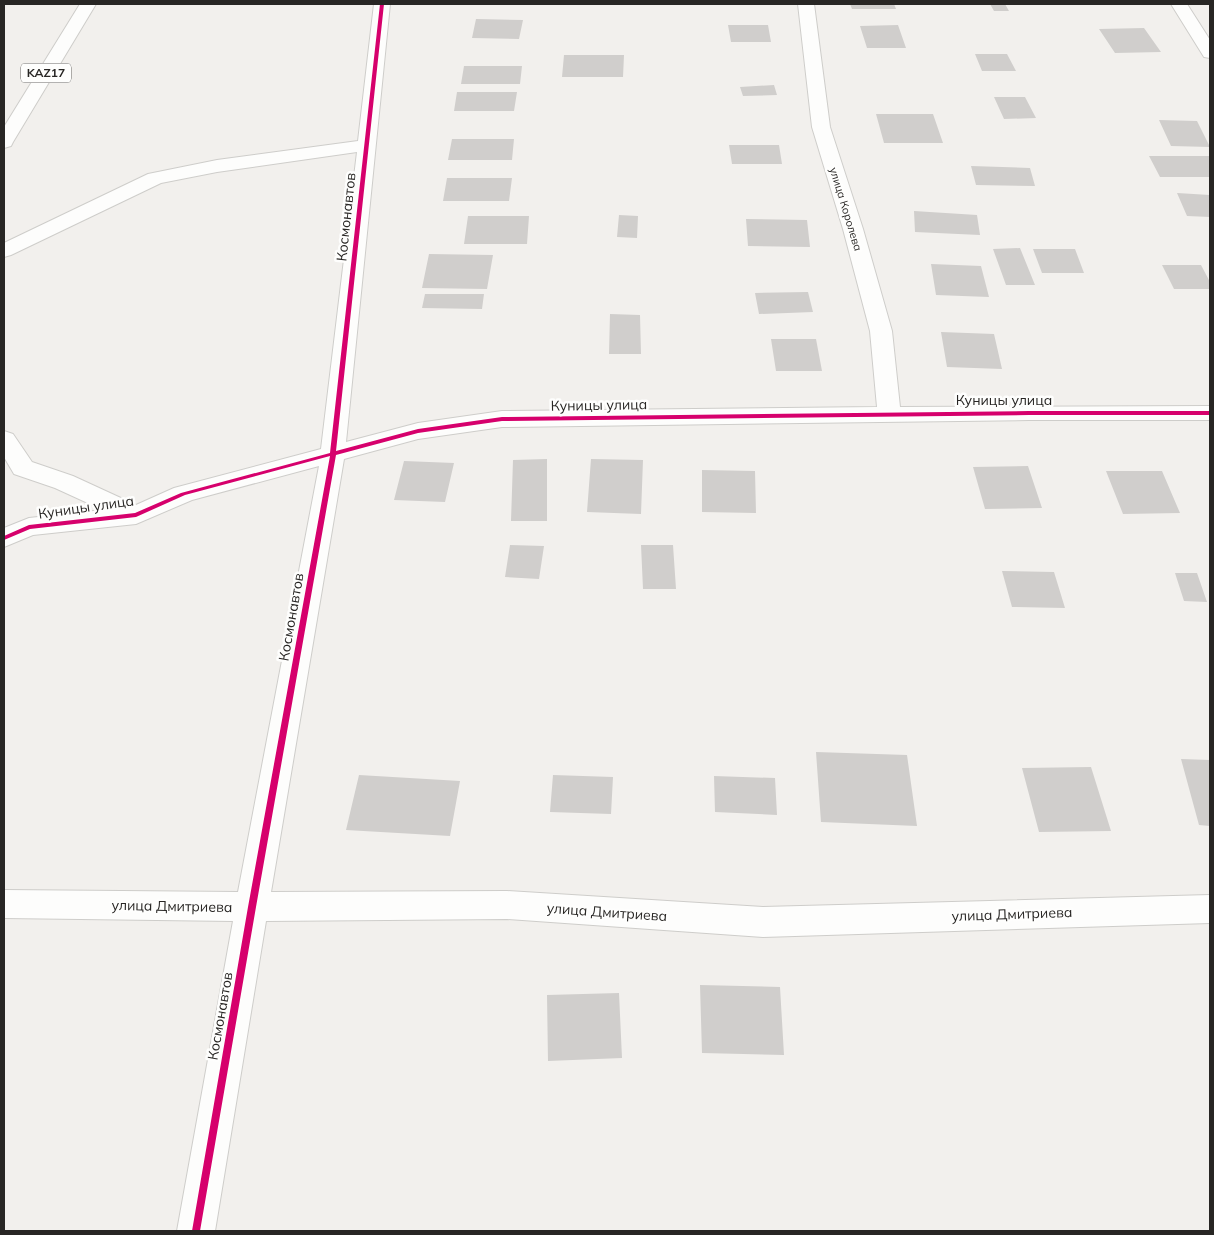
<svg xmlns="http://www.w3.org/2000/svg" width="1214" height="1235" font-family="Mulish,sans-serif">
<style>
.building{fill:#d0cecc}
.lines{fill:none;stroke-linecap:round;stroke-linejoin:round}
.minor-casing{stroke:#cecdca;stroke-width:2}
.major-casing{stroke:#cecdca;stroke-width:2}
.minor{fill:#fdfdfc;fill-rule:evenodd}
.major{fill:#fdfdfc;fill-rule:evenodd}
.cycleway-casing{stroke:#fefefd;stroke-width:3}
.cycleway{fill:#d6006c;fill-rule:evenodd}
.labels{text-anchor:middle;stroke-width:5;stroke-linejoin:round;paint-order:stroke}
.far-street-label{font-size:11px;fill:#282624;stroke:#fefefd}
.shield{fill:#fefefd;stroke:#686765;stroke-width:1}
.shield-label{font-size:12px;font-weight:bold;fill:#282624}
.street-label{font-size:14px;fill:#282624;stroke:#fefefd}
</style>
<rect width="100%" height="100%" fill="#f2f0ed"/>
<!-- building -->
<path class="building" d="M850,4H894L896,9H852Z
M990,4H1005L1009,11H994Z
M476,19L523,20L519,39L472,38Z
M728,25H768L771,42H731Z
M898,25L906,48H867L860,26Z
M1144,28L1161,52L1115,53L1099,29Z
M975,54H1007L1016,71H982Z
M564,55H624L623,77H562Z
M464,66H522L520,84H461Z
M774,85L777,95L743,96L740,87Z
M457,92H517L514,111H454Z
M994,97H1025L1036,118L1004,119Z
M876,114H933L943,143H884Z
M1159,120L1197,121L1210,147L1171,146Z
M452,139H514L512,160H448Z
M729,145H779L782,164H732Z
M1149,156H1210V177H1160Z
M971,166L1030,168L1035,186L976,185Z
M447,178H512L509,201H443Z
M1177,193L1210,195V217L1187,216Z
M914,211L977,215L980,235L915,232Z
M619,215L638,216L637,238L617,237Z
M468,216H529L527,244H464Z
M746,219L807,220L810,247L748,246Z
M1020,248L1035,285H1006L993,249Z
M1033,249H1075L1084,273H1042Z
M429,254L493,255L487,289L422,288Z
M931,264L981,266L989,297L936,295Z
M1162,265H1201L1210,282V289H1174Z
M808,292L813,312L759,314L755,293Z
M425,294H484L482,309L422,308Z
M610,314L640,315L641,354H609Z
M941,332L994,334L1002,369L947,367Z
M771,339H816L822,371H776Z
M547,459V521H511L513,460Z
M591,459L643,460L641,514L587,512Z
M404,461L454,463L445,502L394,500Z
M1028,466L1042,508L985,509L973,467Z
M702,470L755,471L756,513L702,512Z
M1106,471H1162L1180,513L1123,514Z
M510,545L544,546L539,579L505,577Z
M641,545H673L676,589H643Z
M1002,571L1054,572L1065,608L1012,607Z
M1175,573H1197L1207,602L1184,601Z
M816,752L907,755L917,826L821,822Z
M1181,759L1210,760V826L1199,825Z
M1091,767L1111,831L1039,832L1022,768Z
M359,775L460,781L450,836L346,830Z
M553,775L613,777L611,814L550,812Z
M714,776L775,778L777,815L715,812Z
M700,985L780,987L784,1055L702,1053Z
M619,993L622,1058L548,1061L547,995Z"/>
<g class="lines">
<defs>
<path id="minor" d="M374,4H390L346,442L418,423L502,411L877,407L870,331L843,229L812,127L798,4H814L830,127L863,229L892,331L900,407L1210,406V420H1029L502,427L418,439L344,459L271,892L507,891L763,907L1210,895V923L763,937L507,919L266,921L215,1231H177L233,921L4,918V890L238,892L319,466L192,500L136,524L33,535L4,547V528L29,518L103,510L55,488L14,474L4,457V431L13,434L32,462L73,476L136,505L174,488L321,449L357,152L217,172L161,183L11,255L4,257V243L148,174L217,160L358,141Z
M1171,4H1187L1210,40V58L1204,57Z"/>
<path id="major" d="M80,4H96L13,142L11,146L4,148V127Z"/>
</defs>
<!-- minor casing -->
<use href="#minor" class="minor-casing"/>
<!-- major casing -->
<use href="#major" class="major-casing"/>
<!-- minor -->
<use href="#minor" class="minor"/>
<!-- major -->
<use href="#major" class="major"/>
<defs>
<path id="cycleway" d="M380,4H384L336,451L418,429L502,417L1029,411H1210V415H1029L502,421L418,433L336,455L256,907L200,1231H192L248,907L330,456L185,495L136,517L30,529L4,540V536L29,525L135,513L181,493L330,453Z"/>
</defs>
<!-- cycleway casing -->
<use href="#cycleway" class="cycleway-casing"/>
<!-- cycleway -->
<use href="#cycleway" class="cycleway"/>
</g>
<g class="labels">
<!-- far-street labels -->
<g class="far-street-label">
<text transform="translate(846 209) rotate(73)" y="4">улица Королева</text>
</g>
<!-- shield labels -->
<rect class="shield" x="21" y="63.5" width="50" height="19" rx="4"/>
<g class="shield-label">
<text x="46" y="77">KAZ17</text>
</g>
<!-- street labels -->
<g class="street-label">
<text transform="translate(346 217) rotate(-84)" y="5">Космонавтов</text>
<text x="1004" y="405">Куницы улица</text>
<text transform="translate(599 405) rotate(-1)" y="5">Куницы улица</text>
<text transform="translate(86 507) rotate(-8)" y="5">Куницы улица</text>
<text transform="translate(291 617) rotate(-80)" y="5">Космонавтов</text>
<text transform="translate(172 906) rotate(1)" y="5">улица Дмитриева</text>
<text transform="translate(607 912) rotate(4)" y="5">улица Дмитриева</text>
<text transform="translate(1012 914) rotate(-2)" y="5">улица Дмитриева</text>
<text transform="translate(220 1016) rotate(-80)" y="5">Космонавтов</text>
</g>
</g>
<!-- border -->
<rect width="1214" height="1235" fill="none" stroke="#282624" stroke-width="10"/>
</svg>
